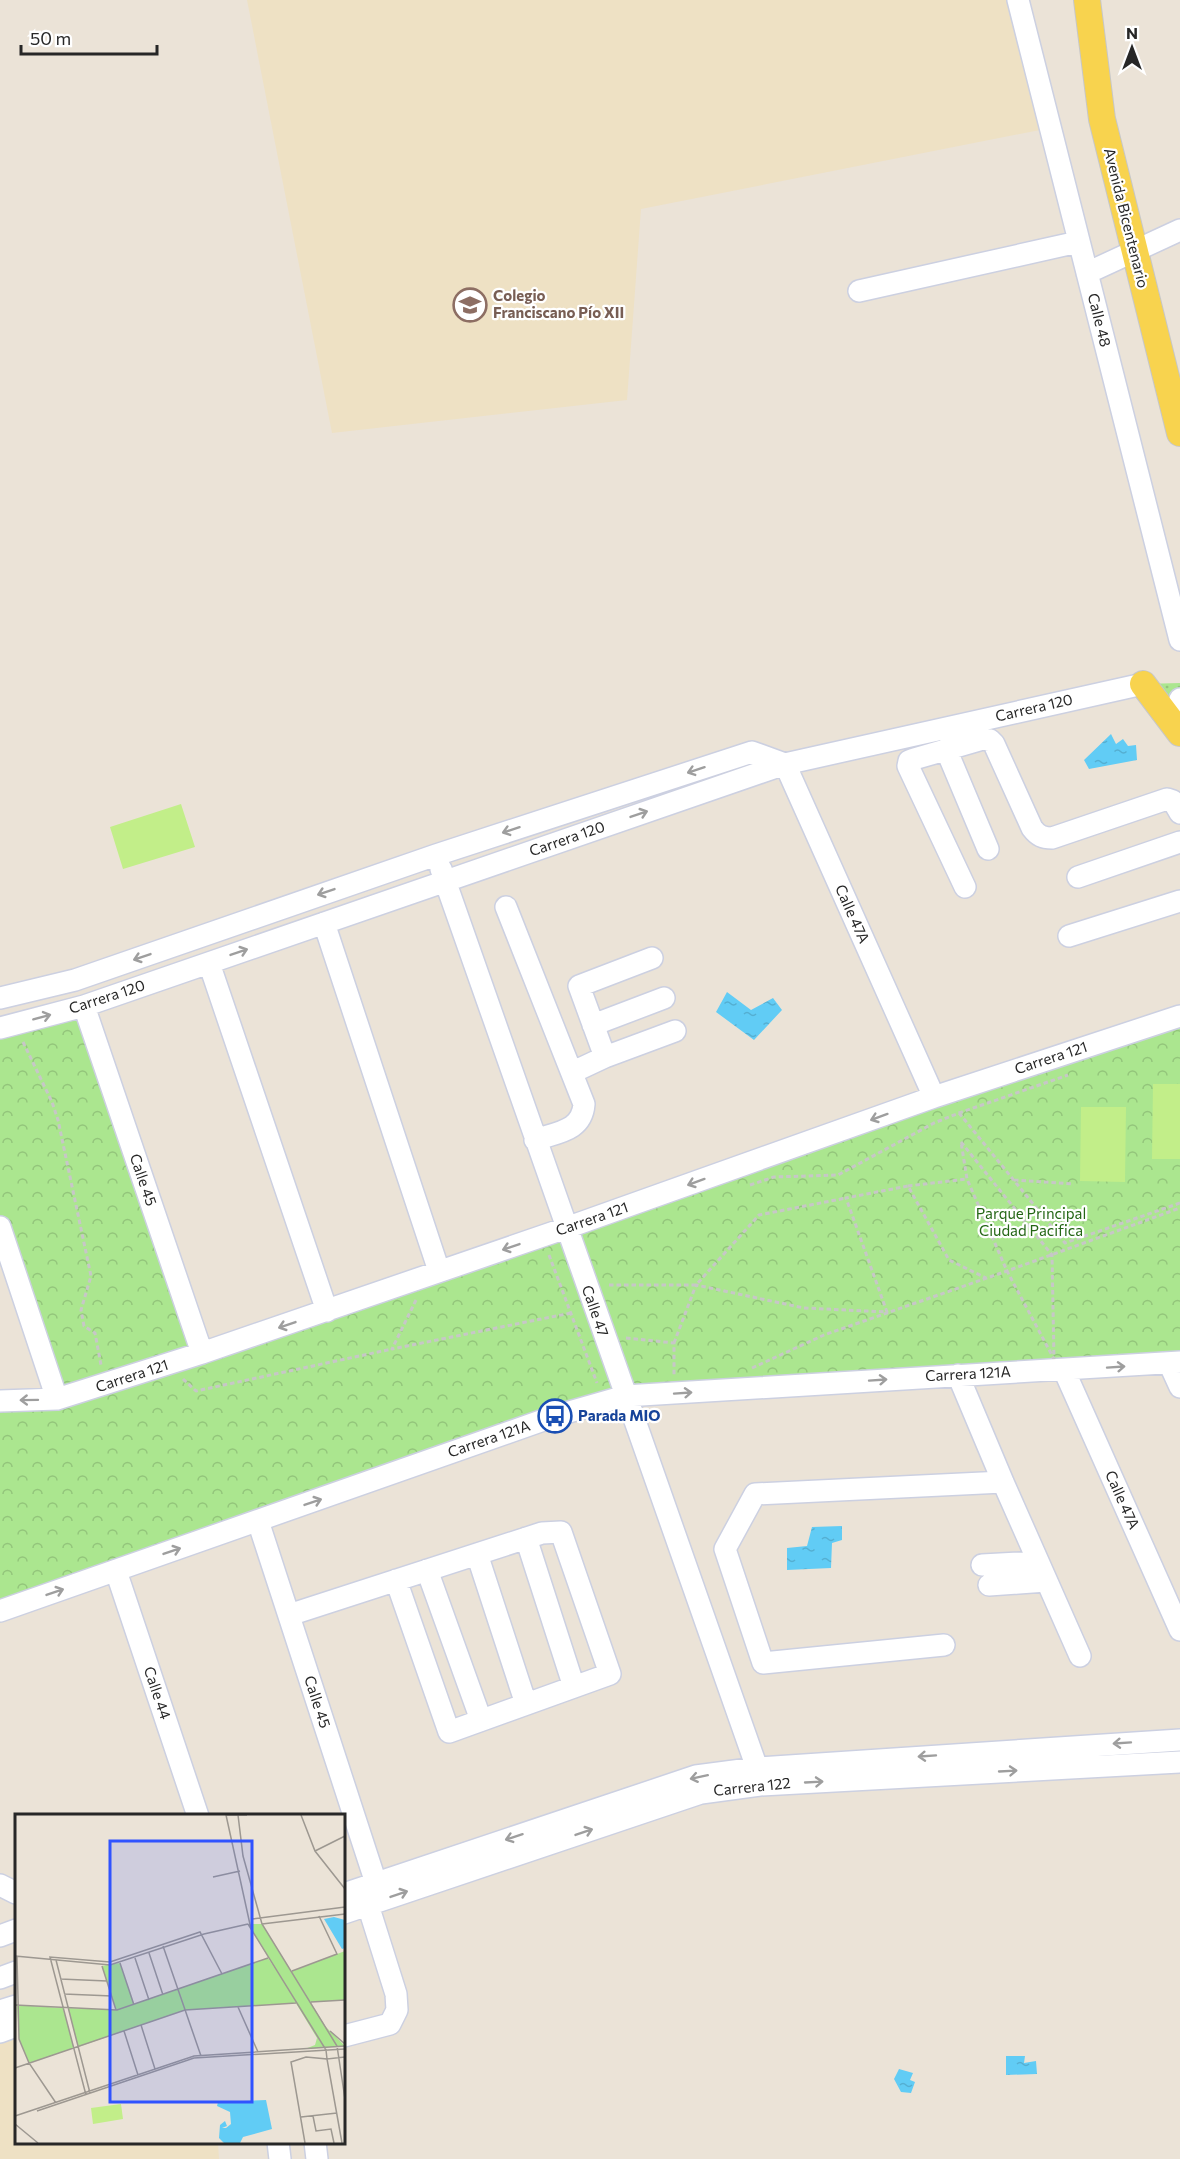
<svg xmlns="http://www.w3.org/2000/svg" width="1180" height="2159" font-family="Commissioner,sans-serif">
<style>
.education{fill:#eee1c4}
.grass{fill:url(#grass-dots)}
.forest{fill:url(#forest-crowns)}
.pitch{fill:#c2ee89}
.water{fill:url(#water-ripples)}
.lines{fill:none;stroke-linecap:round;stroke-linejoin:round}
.minor-casing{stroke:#ccd0e1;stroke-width:24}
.major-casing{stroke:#c7c7c7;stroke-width:28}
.path{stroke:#c7c7c7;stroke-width:3;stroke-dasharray:4.5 3;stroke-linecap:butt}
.minor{stroke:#fff;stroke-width:21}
.major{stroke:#f8d34e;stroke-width:26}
.oneway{stroke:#9e9e9e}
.labels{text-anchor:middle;stroke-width:4.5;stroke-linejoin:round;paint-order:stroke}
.street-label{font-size:15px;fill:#272727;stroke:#fff}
.education-label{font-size:15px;font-weight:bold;fill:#785e54;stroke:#fff;text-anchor:start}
.park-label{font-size:15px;fill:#246615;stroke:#fff}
.transit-label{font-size:15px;font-weight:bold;fill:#164399;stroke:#fff;text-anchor:start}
.inset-road{fill:none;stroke:#9d9891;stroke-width:1.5}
.view{fill:#3053ff;fill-opacity:0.15;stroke:#3053ff;stroke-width:3}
.inset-edge{fill:none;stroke:#272727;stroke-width:3}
</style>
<defs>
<pattern id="grass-dots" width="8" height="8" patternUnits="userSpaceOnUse" patternTransform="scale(1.5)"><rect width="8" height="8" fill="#abe68f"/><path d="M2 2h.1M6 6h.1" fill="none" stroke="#93c57b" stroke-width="1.8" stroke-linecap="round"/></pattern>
<pattern id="forest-crowns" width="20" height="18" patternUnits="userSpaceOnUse" patternTransform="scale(1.5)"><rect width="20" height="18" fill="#abe68f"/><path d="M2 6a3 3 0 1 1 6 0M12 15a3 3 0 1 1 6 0" fill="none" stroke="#93c57b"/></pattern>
<pattern id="water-ripples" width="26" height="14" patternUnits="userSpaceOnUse" patternTransform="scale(1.5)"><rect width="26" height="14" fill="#61ccf5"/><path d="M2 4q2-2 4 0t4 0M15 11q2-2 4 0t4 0" fill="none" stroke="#54afd2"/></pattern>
</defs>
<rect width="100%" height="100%" fill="#ebe3d7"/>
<!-- education -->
<path class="education" d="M247,0H1018L1050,128L641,209L627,400L332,433Z
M16,2026V2142L218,2143L219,2159H0V2032Z"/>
<!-- grass -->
<path class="grass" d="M1180,683V733L1143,684Z"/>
<!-- forest -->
<path class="forest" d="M84,1006L202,1353L1180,1016V1362L625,1396L0,1611V1401L57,1399L0,1227V1028Z"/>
<!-- pitch -->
<path class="pitch" d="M181,804L195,847L123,869L110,827Z
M1153,1084H1180V1159H1152Z
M1081,1107H1126L1125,1182L1080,1181Z"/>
<!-- water -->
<path class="water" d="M1111,734L1116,744L1123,739L1128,746L1136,745L1137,760L1089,769L1084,760Z
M727,992L751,1010L773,998L782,1010L754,1040L716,1012Z
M842,1526V1540L832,1543L831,1568L787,1570V1548L807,1546L812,1527Z
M1006,2056H1025L1024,2063L1036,2061L1037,2074L1006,2075Z
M899,2069L913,2073L910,2080L915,2082L911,2093L901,2092L894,2079Z"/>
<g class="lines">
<defs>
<path id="minor" d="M1018,0L1180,640
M1087,273L1180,230
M859,291L1078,242
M1173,721L1180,699
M946,749L988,849
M441,869L757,1768L760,1785
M1078,877L1180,842
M965,887L908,766L909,761L914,759L983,739L990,740L994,744L1032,828C1038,836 1043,838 1052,838L1167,799L1173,801L1180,813
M506,907L584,1104C582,1131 558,1132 535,1140
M324,923L439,1271
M1069,936L1180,901
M209,963L327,1311
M0,998L75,980L436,855L752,752L785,764L934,1097
M84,1006L202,1353
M593,1025L664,998
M0,1028L84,1006L785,764L1143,684
M605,1057L579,986L652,958
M573,1072L605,1057L675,1031
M0,1227L57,1399
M1169,1363L1180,1387
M1064,1370L1180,1630
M958,1375L1003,1482L1080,1656
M0,1401L57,1399L202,1353L566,1228L934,1097L1180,1016
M258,1521L376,1883
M526,1538L574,1687
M477,1554L526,1704
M982,1565L1038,1562
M427,1570L481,1720
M116,1571L198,1816
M989,1585L1046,1581
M0,1611L555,1416L625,1396L1180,1362
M289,1615L542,1533L561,1532L610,1674L449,1732L396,1580
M944,1645L763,1663L725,1549L755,1494L1003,1482
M0,1885L16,1893
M344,1894L696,1776L757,1768L1180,1740
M344,1913L701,1793L760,1785L1180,1762
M0,1936L16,1930
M0,1978L16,1972
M0,2011L16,2006
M0,2032L16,2026
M344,2036L390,2024L397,2010L396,1994L368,1905
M278,2142L280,2159
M315,2142L317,2159"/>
<path id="major" d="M1087,0L1102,119L1180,433
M1143,684L1180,733"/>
</defs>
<!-- minor casing -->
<use href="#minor" class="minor-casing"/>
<!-- major casing -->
<use href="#major" class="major-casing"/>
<!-- path -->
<path class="path" d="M23,1042L52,1102L58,1120L91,1276L81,1310L84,1326L95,1333L101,1365
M959,1113L1065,1243L1180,1203
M961,1142L1052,1255L1054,1359L1007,1271L967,1179Z
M1014,1180L1074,1184
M750,1185L774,1177L838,1175L934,1123L959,1113L1068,1075
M908,1186L967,1179
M549,1255L597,1383
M609,1285H696L759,1215L846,1198
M416,1300L392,1349L571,1313
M626,1338L674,1343V1375
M674,1343L696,1285L804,1308L887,1312L846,1198L908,1186L949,1260L986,1278
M752,1368L824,1335L1007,1271L1180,1208
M183,1379L196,1391L392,1349"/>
<!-- minor -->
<use href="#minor" class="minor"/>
<!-- major -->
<use href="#major" class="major"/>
</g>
<!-- one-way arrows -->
<defs><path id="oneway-shaft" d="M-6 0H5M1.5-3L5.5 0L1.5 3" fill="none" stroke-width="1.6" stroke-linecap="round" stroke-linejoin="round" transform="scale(1.5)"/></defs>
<g class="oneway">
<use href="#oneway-shaft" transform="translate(696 770) rotate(162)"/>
<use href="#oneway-shaft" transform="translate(639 814) rotate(-19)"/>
<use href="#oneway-shaft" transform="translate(511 830) rotate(162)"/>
<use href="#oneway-shaft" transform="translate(326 892) rotate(161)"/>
<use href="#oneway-shaft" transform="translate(239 952) rotate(-19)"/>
<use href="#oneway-shaft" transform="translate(142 957) rotate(161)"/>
<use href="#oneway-shaft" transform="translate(42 1017) rotate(-15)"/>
<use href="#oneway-shaft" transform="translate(879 1117) rotate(160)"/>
<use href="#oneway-shaft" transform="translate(696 1182) rotate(160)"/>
<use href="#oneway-shaft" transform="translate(511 1247) rotate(161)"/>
<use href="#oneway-shaft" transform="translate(287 1325) rotate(161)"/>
<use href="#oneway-shaft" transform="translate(1116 1367) rotate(-4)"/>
<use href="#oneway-shaft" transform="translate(878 1380) rotate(-4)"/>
<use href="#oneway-shaft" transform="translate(683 1393) rotate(-4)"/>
<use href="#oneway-shaft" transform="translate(29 1400) rotate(179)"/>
<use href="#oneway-shaft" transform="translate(313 1502) rotate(-19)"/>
<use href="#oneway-shaft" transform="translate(172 1551) rotate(-19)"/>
<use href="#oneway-shaft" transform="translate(55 1592) rotate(-19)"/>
<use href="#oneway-shaft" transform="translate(1122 1743) rotate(176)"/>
<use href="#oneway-shaft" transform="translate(927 1756) rotate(176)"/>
<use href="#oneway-shaft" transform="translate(1008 1771) rotate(-3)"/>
<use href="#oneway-shaft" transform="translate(699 1777) rotate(168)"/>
<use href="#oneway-shaft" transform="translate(814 1782) rotate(-3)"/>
<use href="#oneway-shaft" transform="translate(584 1832) rotate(-19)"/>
<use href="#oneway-shaft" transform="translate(514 1837) rotate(162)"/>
<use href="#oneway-shaft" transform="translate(399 1894) rotate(-19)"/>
</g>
<!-- icons -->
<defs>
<symbol id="school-ring" viewBox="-11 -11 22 22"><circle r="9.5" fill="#fff" stroke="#8d6e63" stroke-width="1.5"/><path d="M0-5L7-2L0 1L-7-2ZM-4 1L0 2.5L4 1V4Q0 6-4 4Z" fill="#8d6e63"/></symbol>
<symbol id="bus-ring" viewBox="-11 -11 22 22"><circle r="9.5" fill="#fff" stroke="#1a4fb4" stroke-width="1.5"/><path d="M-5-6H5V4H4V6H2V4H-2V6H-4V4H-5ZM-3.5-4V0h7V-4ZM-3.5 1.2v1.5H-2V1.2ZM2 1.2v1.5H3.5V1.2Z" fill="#1a4fb4"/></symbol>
</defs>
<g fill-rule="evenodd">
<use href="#school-ring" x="451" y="286" width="38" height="38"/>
<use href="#bus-ring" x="536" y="1397" width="38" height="38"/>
</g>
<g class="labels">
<!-- street labels -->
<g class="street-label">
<text transform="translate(1126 218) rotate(76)" y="5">Avenida Bicentenario</text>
<text transform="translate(1099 320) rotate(76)" y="5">Calle 48</text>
<text transform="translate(1034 708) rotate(-13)" y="5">Carrera 120</text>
<text transform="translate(567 839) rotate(-19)" y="5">Carrera 120</text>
<text transform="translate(852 914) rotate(66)" y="5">Calle 47A</text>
<text transform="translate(107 997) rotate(-18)" y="5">Carrera 120</text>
<text transform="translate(1051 1058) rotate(-18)" y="5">Carrera 121</text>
<text transform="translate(143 1180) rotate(71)" y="5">Calle 45</text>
<text transform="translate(592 1219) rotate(-19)" y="5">Carrera 121</text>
<text transform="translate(595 1311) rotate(71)" y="5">Calle 47</text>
<text transform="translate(968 1374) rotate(-3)" y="5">Carrera 121A</text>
<text transform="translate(132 1376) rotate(-18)" y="5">Carrera 121</text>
<text transform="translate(489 1439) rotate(-19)" y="5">Carrera 121A</text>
<text transform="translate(1122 1500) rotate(66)" y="5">Calle 47A</text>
<text transform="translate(157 1693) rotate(71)" y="5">Calle 44</text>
<text transform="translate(317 1702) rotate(72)" y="5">Calle 45</text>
<text transform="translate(752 1787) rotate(-6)" y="5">Carrera 122</text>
</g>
<!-- education labels -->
<g class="education-label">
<text x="493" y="301">Colegio<tspan x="493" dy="17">Franciscano Pío XII</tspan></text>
</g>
<!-- park labels -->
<g class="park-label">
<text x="1031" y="1219">Parque Principal<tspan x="1031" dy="17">Ciudad Pacifica</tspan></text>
</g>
<!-- transit labels -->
<g class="transit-label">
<text x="578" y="1421">Parada MIO</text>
</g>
</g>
<!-- overview -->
<g transform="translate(15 1814)">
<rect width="330" height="330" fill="#ebe3d7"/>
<path d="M233,110H247L311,213L330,232L290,235L300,231L302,224Z" fill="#abe68f"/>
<path d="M330,137V186L295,188L275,158ZM253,144L283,189L170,196L63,233L53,194L101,196L87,152L105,149L119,190ZM2,191L48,194L59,234L14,249L4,225Z" fill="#abe68f"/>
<path d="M106,290L108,305L78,310L76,294Z" fill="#c2ee89"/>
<path d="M319,103L330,106V134L327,135L309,105ZM251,286L257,315L228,323L225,329H209L204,324L205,311L210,307L212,312L207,314H211L216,310L215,298L202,292L203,288Z" fill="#61ccf5"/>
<path class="inset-road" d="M211,1L236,115M212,1H232M223,1L228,42L247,110L322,232L330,285M286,1L300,37L330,75M300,37L330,22M198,63L225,57M237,105L330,93M233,110L311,236M247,110L330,100M148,132L186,242M134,139L148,181M0,142L95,151L189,120L233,110M2,143L4,225L14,249L41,289M120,144L134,186M41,146L75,279M105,149L119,191M87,152L101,196M277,157L322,140L304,102M45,165L92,167M49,180L97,182M296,188L330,186M0,191L102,196L253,144M223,193L243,238M126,211L140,255M109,217L123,261M315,217L330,230M311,236L312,245L330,243M0,254L170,196L281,189M71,281L35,143L95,148L185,118L207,160M22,297L179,244L330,235M0,302L179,242L330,232M298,302L301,317L316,315L319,329M286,303L322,299M0,310L23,329M290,329L276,248L291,243L312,245L327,329"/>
<path class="view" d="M95,27H237V288H95Z"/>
<rect width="330" height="330" class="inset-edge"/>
</g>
<!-- north arrow -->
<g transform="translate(1132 48)" stroke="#ffffff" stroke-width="4.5" paint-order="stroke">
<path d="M0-4.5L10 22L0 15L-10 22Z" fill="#272727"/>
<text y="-9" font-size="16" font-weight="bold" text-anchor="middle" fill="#272727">N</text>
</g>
<!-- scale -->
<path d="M21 45v9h136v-9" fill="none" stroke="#272727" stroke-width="3"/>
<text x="30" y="45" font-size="18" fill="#272727" stroke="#ffffff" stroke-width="4.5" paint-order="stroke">50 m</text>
</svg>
